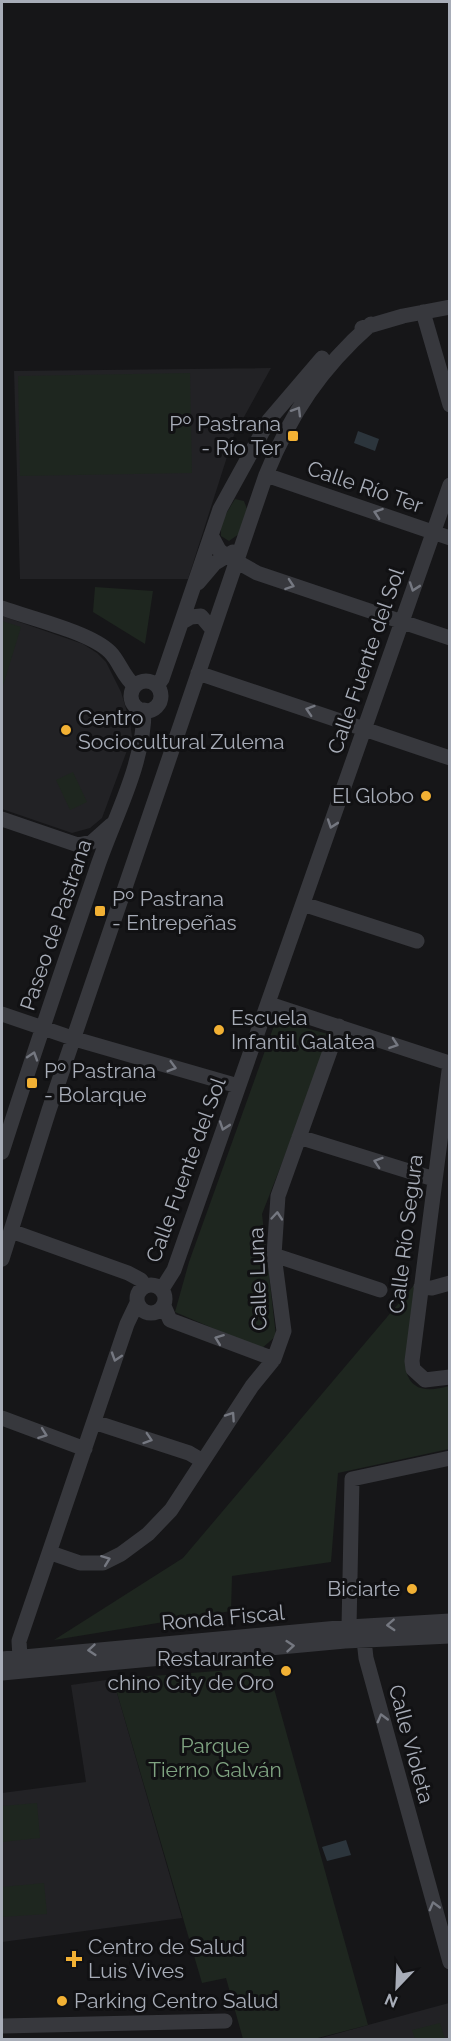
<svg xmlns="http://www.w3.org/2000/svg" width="451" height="2041" font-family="Raleway,sans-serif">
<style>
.built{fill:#222225}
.green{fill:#1e261f}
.water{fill:#2c353c}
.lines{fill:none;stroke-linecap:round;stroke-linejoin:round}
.minor{stroke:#37383d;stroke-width:15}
.oneway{stroke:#757881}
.poi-dot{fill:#f2b134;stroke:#111113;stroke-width:2}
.labels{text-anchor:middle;stroke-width:6;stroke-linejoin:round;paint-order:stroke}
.poi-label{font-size:21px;fill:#a8adb8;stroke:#111113;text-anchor:start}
.street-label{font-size:21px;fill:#a8adb8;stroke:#111113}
.park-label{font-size:21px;fill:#7fa381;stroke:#111113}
</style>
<rect width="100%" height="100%" fill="#161618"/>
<!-- built -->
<path class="built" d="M271,368L234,435L188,579H20L14,371Z
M2,616L83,644L97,653L106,662L121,692L130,722L132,737L102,818L90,828L72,833L2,809Z
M113,1679L182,1918L2,1942V1793L86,1782L71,1685Z
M449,2003V2039L314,2040L368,2025Z"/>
<!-- green -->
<path class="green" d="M190,373L192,473L20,476L18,376Z
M235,499L244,501L247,509L239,534L229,541L221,536V522Z
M95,587L153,591L145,644L93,612Z
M2,621L21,627L2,689Z
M73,772L87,802L70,810L56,780Z
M276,1020L332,1035L262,1214L276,1336L261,1349L175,1312L189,1262Z
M415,1284L406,1371C412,1393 431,1391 449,1386V1449L338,1473L331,1562L232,1576L231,1611L54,1640L183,1558Z
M268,1667L368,2025L314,2039H243L226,1978L202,1983L113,1679Z
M37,1803L40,1838L2,1842V1806Z
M44,1883L47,1914L2,1917V1887Z
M440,2023L445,2039H415L412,2030Z"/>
<!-- water -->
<path class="water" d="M358,431L379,439L375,451L354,443Z
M346,1840L351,1855L327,1861L322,1847Z"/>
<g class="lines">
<!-- minor -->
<path class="minor" d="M423,312L450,405
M362,328L403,316L450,307
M266,475L450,538
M211,535L219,550L225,555L257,573L450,638
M198,583L215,563L233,552
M2,608C29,618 90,632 110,652C120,662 123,677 135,686
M184,621L191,617L201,616L212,629
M198,673L450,758
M131 696a15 15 0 1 1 30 0a15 15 0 1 1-30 0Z
M157,686L162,679L220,509L269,420L322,358
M2,819L78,845L92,842L111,825
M303,904L417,941
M269,1004L449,1063
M2,1014L75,1039L238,1086
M450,1063L412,1361L413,1369L425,1380L450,1377
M299,1137L434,1179
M2,1152C32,1058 64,964 96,871C113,819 144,766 144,710
M11,1231L128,1273L141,1280L144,1286
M274,1255L380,1290
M2,1259L49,1110L266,475C291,413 321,368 371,324
M137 1299a14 14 0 1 1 28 0a14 14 0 1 1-28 0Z
M421,1287L432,1288L450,1283
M162,1289L174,1270L450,485
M164,1306L170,1320L274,1359
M2,1418L85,1449
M94,1422L189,1453L201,1460
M51,1553L80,1563H103L121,1554L148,1534L171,1510L252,1386L274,1359L284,1331L274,1255L278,1196L339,1026
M349,1627L352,1479L450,1458
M364,1640L366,1658L450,1962
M20,1657L19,1641L127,1324L137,1303
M2,1659L349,1627L450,1621
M2,1673L345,1641L450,1636
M2,2026L225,2021"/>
</g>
<!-- one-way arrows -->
<defs><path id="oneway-chevron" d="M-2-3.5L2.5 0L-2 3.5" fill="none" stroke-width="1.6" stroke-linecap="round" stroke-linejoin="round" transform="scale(1.5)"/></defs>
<g class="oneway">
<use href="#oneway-chevron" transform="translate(297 411) rotate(-59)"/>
<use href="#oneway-chevron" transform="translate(378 513) rotate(-161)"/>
<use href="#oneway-chevron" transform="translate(290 585) rotate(19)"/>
<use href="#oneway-chevron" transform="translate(414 587) rotate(109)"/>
<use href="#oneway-chevron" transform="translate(310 710) rotate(-162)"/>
<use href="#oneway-chevron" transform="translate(332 824) rotate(109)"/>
<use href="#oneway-chevron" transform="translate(394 1044) rotate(19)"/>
<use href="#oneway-chevron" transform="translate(33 1056) rotate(-72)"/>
<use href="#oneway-chevron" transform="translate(172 1067) rotate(16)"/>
<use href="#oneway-chevron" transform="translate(224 1126) rotate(109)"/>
<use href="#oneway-chevron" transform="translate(378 1162) rotate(-162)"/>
<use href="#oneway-chevron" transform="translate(277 1216) rotate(-85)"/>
<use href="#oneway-chevron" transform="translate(219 1339) rotate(-159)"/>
<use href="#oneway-chevron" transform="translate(116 1357) rotate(108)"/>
<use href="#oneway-chevron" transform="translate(231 1416) rotate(-56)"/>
<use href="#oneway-chevron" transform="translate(43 1434) rotate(20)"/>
<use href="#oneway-chevron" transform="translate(148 1439) rotate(18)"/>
<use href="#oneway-chevron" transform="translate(106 1560) rotate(-21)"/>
<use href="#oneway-chevron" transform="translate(391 1625) rotate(177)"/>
<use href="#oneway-chevron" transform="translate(290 1646) rotate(-5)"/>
<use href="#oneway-chevron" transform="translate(92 1650) rotate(175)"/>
<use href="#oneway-chevron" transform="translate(382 1718) rotate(-105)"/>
<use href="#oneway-chevron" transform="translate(434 1906) rotate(-105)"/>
</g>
<!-- markers -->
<g class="poi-dot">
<rect x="287" y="430" width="12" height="12" rx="3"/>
<circle cx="66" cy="730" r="6"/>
<circle cx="426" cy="796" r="6"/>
<rect x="94" y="905" width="12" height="12" rx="3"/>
<circle cx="219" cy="1030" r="6"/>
<rect x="26" y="1077" width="12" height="12" rx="3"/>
<circle cx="412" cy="1589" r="6"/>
<circle cx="286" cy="1671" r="6"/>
<path d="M71 1950h6v6h6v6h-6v6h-6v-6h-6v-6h6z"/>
<circle cx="62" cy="2001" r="6"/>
</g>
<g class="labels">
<!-- poi labels -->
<g class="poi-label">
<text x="281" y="431" text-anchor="end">Pº Pastrana<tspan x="281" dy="24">- Río Ter</tspan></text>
<text x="78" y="725">Centro<tspan x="78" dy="24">Sociocultural Zulema</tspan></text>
<text x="414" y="803" text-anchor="end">El Globo</text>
<text x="112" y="906">Pº Pastrana<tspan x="112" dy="24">- Entrepeñas</tspan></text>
<text x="231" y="1025">Escuela<tspan x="231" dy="24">Infantil Galatea</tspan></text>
<text x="44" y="1078">Pº Pastrana<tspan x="44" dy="24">- Bolarque</tspan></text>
<text x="400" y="1596" text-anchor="end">Biciarte</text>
<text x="274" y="1666" text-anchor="end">Restaurante<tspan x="274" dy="24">chino City de Oro</tspan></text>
<text x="88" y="1954">Centro de Salud<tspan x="88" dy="24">Luis Vives</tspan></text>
<text x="74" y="2008">Parking Centro Salud</text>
</g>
<!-- street labels -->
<g class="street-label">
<text transform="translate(365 487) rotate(19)" y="7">Calle Río Ter</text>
<text transform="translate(366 661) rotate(-71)" y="7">Calle Fuente del Sol</text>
<text transform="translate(56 925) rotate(-71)" y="7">Paseo de Pastrana</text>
<text transform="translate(186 1170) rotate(-70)" y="7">Calle Fuente del Sol</text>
<text transform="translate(406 1234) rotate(-83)" y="7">Calle Río Segura</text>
<text transform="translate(258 1279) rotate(-92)" y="7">Calle Luna</text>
<text transform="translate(223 1618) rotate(-5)" y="7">Ronda Fiscal</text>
<text transform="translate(411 1744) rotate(75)" y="7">Calle Violeta</text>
</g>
<!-- park labels -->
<g class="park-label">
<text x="215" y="1753">Parque<tspan x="215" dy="24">Tierno Galván</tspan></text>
</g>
</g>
<!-- border -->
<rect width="451" height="2041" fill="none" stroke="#a8adb8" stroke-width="6"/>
<!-- north arrow -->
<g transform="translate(397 1987) rotate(203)" stroke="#111113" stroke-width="4.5" paint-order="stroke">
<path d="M0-4.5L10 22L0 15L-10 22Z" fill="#a8adb8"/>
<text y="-9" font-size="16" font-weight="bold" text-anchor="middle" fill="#a8adb8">N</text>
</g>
</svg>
